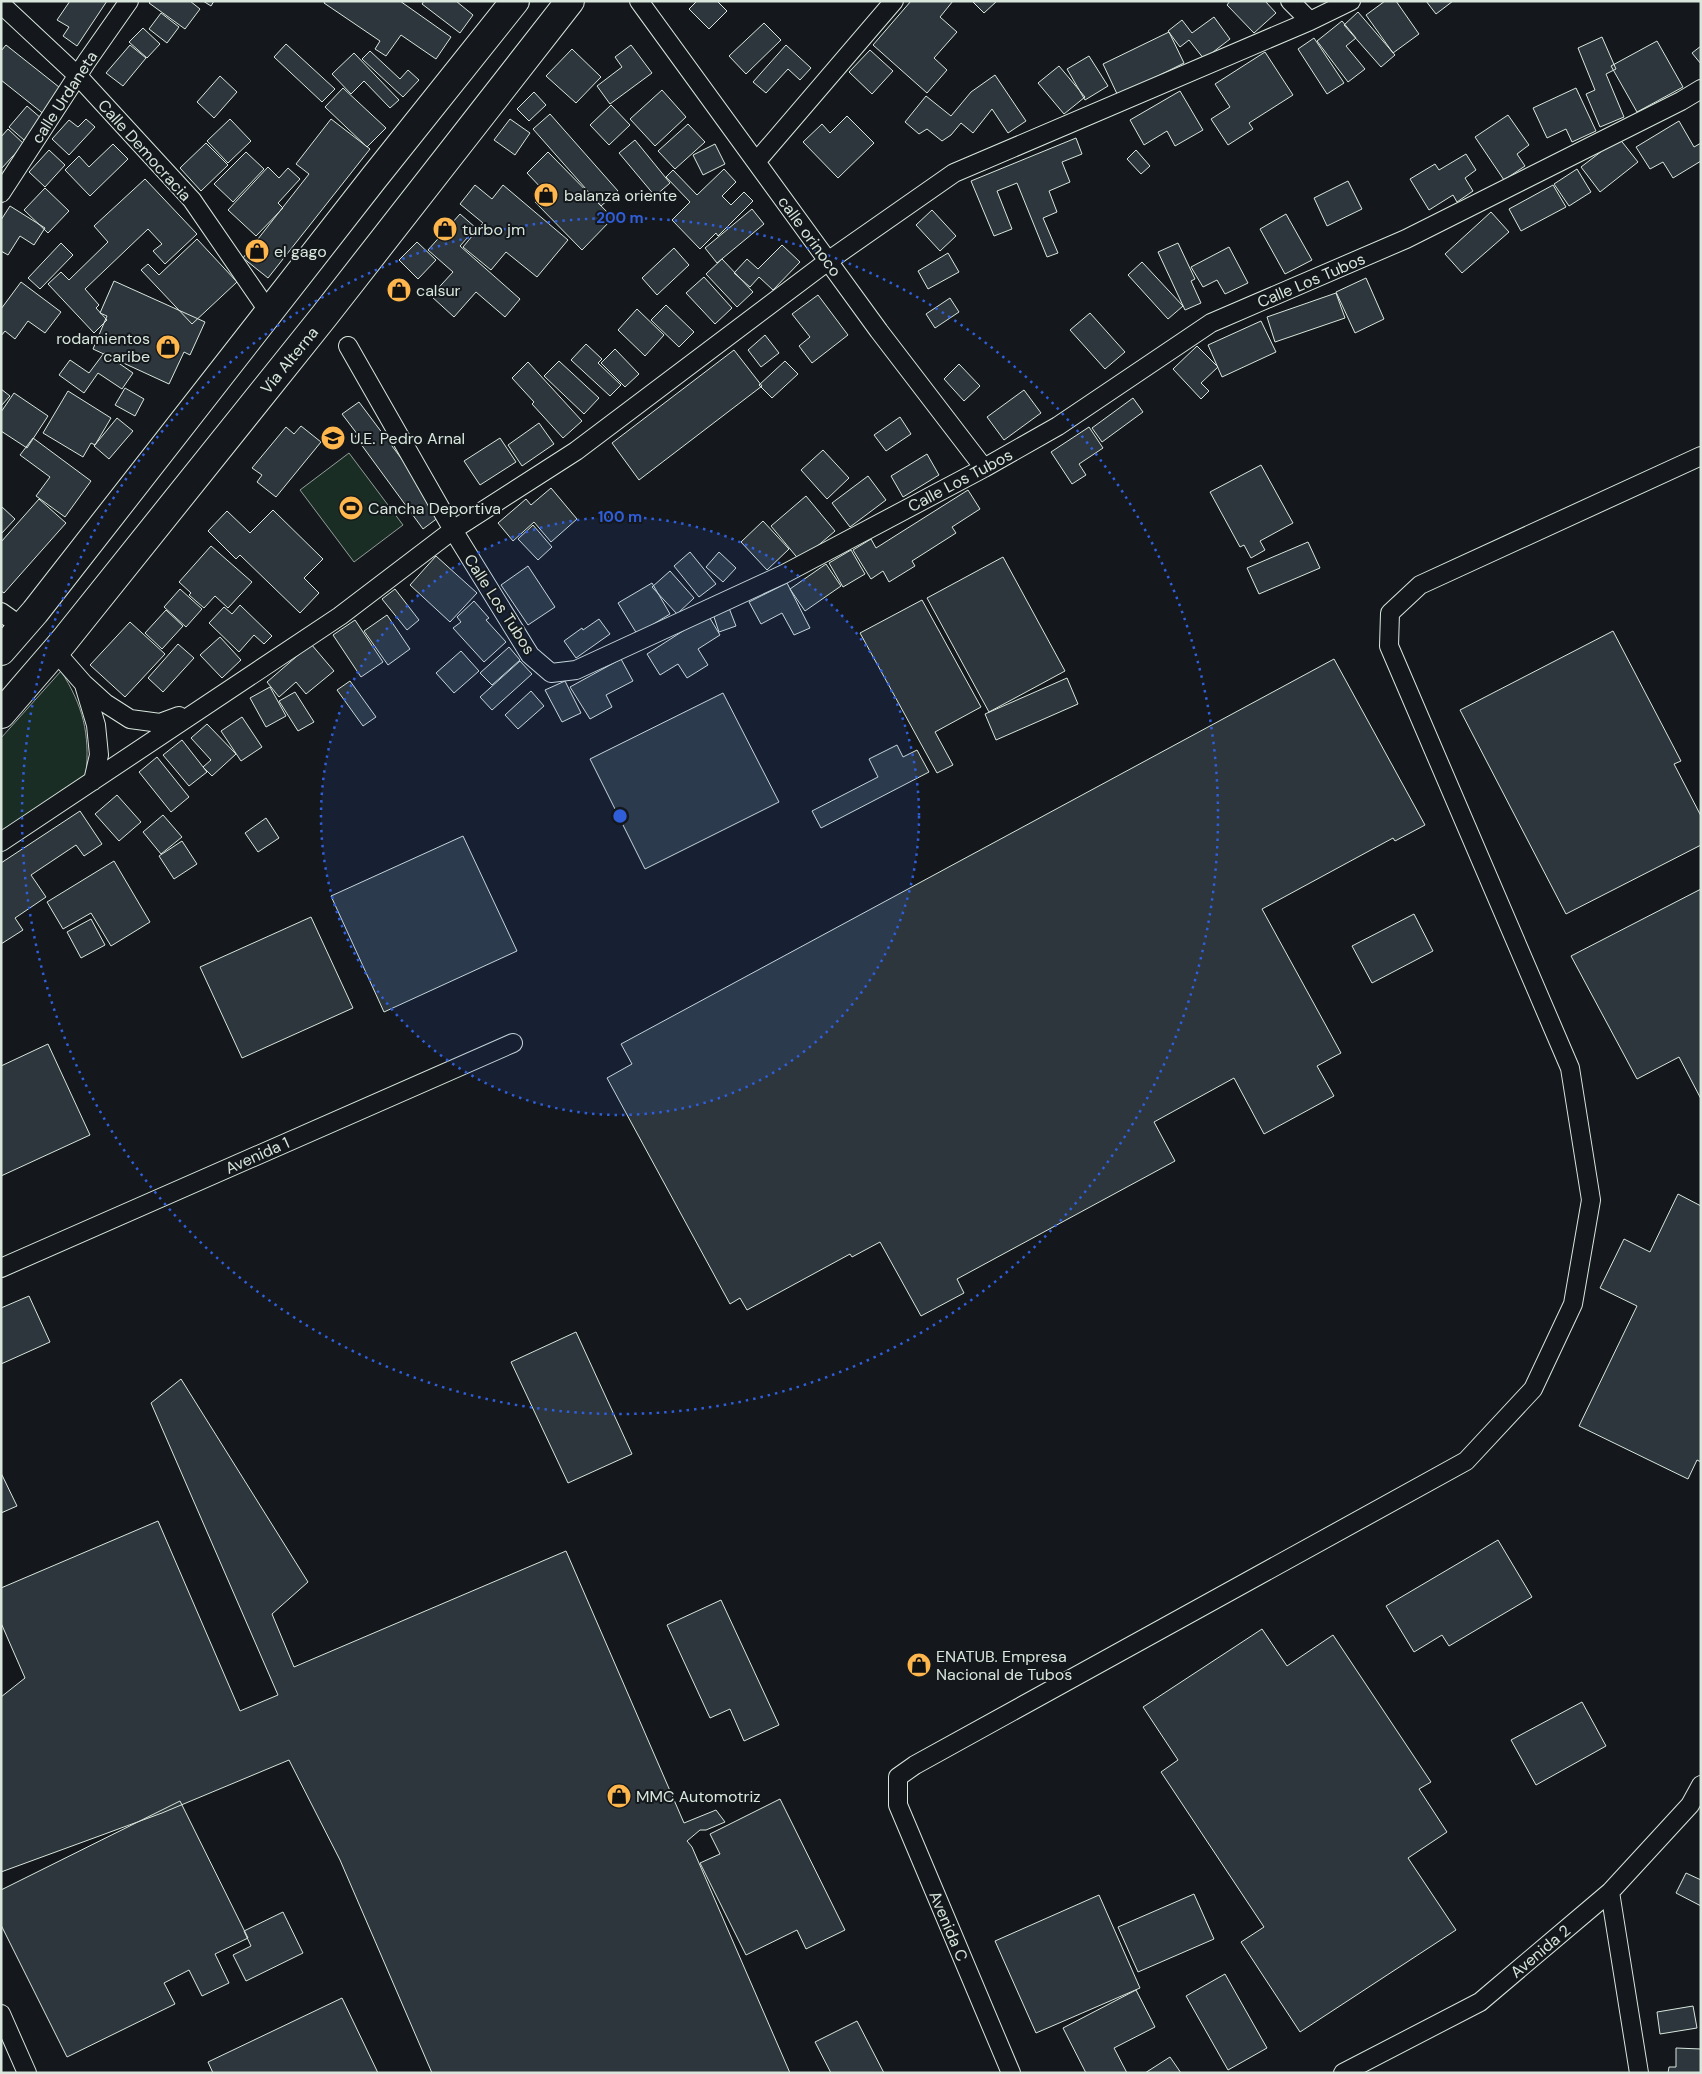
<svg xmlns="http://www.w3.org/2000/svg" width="1702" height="2074" font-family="'DM Sans',sans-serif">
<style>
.green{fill:#1a2d24;stroke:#939e99}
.building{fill:#2c363c;stroke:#d8e6dc}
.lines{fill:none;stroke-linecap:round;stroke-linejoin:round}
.minor-casing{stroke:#d8e6dc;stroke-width:20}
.trunk-casing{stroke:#d8e6dc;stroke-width:30}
.minor{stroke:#14181c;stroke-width:18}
.trunk{stroke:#14181c;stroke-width:28}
.ring{fill:none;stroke:#305dd8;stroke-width:2.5;stroke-dasharray:2.5 5}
.labels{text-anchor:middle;stroke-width:4;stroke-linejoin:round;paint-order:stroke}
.street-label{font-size:16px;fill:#d8e6dc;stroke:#14181c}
.poi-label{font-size:16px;fill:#d8e6dc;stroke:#14181c;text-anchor:start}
.centre{fill:#305dd8;stroke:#14181c;stroke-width:2.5}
.ring-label{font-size:15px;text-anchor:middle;font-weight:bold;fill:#305dd8;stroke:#14181c;stroke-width:4;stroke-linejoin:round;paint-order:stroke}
</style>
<rect width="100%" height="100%" fill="#14181c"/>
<!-- green -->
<path class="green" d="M349,453L403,525L354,562L300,490Z
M61,671C83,706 90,733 86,775L1,832V738Z"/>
<!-- building -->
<path class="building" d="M70,1H107L77,46L63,36L69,27L57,20Z
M151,1H190L200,9L185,29L149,3Z
M203,1H214L211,6Z
M325,1H400L451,37L436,59L401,35L386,56L375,49L380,41L324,3Z
M424,1H456L473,15L460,33L422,4Z
M697,1H717L727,11L709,29L689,9Z
M911,1H953L940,17L957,32L934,58L947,70L927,93L873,45Z
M972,1H997L984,13Z
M1230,1H1265L1276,13L1254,33L1227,5Z
M1385,1H1396L1419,34L1393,53L1366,15Z
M1426,1H1453L1436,14Z
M1358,12L1395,55L1381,67L1344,25Z
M161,13L179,27L167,43L149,29Z
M1214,17L1230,39L1204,59L1189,40L1180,47L1168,31L1182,20L1192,33Z
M1342,21L1356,38L1346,46L1365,69L1348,82L1317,41Z
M764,23L781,40L746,74L729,56Z
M143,28L160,44L147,58L129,42Z
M1169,32L1184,63L1118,96L1103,64Z
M1602,37L1616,69L1606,74L1624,117L1600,127L1586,94L1595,90L1578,48Z
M1314,38L1344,83L1327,94L1298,49Z
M1657,41L1683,87L1637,112L1611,66Z
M286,44L335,89L322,102L274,57Z
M6,45L64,91L45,115L1,80V51Z
M130,45L146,58L123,86L106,73Z
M631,45L652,73L610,104L597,86L622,67L615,57Z
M786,45L811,68L800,80L788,69L766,93L753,82Z
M1701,46V64L1692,53Z
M572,49L601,77L576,103L546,76Z
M870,50L893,71L872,94L849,72Z
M370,51L400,79L408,70L419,80L403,97L362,59Z
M1265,52L1293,95L1249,123L1253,129L1228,145L1211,119L1230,107L1215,84Z
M354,53L399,100L390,108L364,81L351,94L332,74Z
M1089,56L1108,86L1085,100L1067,69Z
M1059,66L1085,97L1064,114L1038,83Z
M995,75L1026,121L1008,133L992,109L973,133L961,123L951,135L942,141L927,129L919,134L905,122L926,96L951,116L971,92Z
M220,76L237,92L214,118L197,102Z
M343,88L386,128L367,147L325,107Z
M1576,88L1596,131L1572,142L1566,129L1547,138L1533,108Z
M662,90L686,117L655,146L630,119Z
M1180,91L1203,130L1175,146L1167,131L1144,145L1130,120Z
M534,92L546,105L529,121L517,109Z
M611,105L630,125L609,145L590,125Z
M27,106L42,119L24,140L9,127Z
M550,114L618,191L601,206L533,129Z
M1508,115L1529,145L1517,154L1525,166L1504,180L1475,137Z
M847,116L874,143L838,178L803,142L822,124L830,133Z
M86,119L95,127L69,155L52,139L69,120L78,127Z
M230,119L251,141L228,163L207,141Z
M331,119L370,149L268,278L243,258L309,174L296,164Z
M510,119L530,133L515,155L494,140Z
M1679,121L1694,147L1701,143V161L1673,178L1663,162L1650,169L1636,147Z
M688,124L705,142L675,169L658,151Z
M8,129L24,144L1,169V137Z
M1076,138L1082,154L1062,162L1070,182L1049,191L1057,212L1043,218L1058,253L1047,257L1017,183L997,191L1012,229L994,236L971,181Z
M1619,138L1638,162L1600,192L1581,167Z
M635,140L670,183L655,196L619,153Z
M206,143L228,165L201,191L180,168Z
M113,144L128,159L90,196L65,170L79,156L89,167Z
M715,144L725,164L703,175L693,155Z
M49,150L65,165L45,187L29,172Z
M1136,150L1150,166L1141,174L1127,159Z
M246,152L264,169L233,202L214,184Z
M548,152L613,218L582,250L535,202L545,192L527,173Z
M1466,154L1476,170L1465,178L1473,191L1457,202L1453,195L1429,210L1410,179L1435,164L1439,170Z
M268,167L279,178L288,168L300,179L278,203L283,208L256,236L228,210Z
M724,169L736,182L722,196L731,205L744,192L753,201L718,236L716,233L700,249L672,220L690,202L666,177L673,170L697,195Z
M1577,169L1591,192L1569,206L1554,184Z
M145,179L197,234L165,264L153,251L162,244L148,229L85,289L99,305L96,308L107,320L94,333L48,284L61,272L69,280L108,242L94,226Z
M1348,181L1362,209L1327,226L1314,198Z
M475,185L492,199L503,185L568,240L537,277L506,252L491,270L463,247L483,223L460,204Z
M1553,185L1566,207L1521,231L1509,209Z
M45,188L69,211L48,233L24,210Z
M10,206L45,228L34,245L20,236L8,255L1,251V220Z
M752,209L764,224L717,263L705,248Z
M932,210L956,236L940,251L916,225Z
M1491,212L1509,232L1462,273L1445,254Z
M460,214L476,228L460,246L520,299L505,317L476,292L454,317L431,296L453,272L428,250Z
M1286,214L1312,260L1285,274L1260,229Z
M197,239L237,282L192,324L141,270L148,264L159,275Z
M417,242L436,260L418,279L399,260Z
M61,243L73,255L40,289L28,278Z
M1178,243L1195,279L1191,281L1201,303L1185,310L1158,252Z
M782,245L800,262L773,290L759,277L750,287L734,273L747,259L758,269Z
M1229,247L1248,283L1225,294L1217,280L1203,287L1191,267Z
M674,248L689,265L657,295L642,278Z
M948,253L959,272L928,289L918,271Z
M722,259L753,292L737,307L706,274Z
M1142,262L1183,306L1168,319L1128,275Z
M704,277L732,308L715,324L686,293Z
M1366,278L1384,319L1355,333L1336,292Z
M114,281L205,322L190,355L184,352L169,384L93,349L107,316L100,313Z
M21,282L61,312L45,333L28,321L15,339L5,331L1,336V309Z
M1336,293L1345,318L1275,342L1267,317Z
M818,295L848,335L812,363L799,346L810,337L792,314Z
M950,298L959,312L935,328L926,314Z
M666,305L694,332L679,347L651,320Z
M637,309L664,335L645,356L618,330Z
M1090,313L1125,352L1105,369L1070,330Z
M1261,321L1276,352L1222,377L1208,345Z
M765,335L779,353L761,367L748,350Z
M586,344L602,359L598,363L621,385L610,396L571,360Z
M1197,346L1218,367L1201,383L1209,391L1201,399L1173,369Z
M615,349L639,374L625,387L601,363Z
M734,350L762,386L639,480L612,443Z
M104,353L133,373L122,389L98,373L84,393L59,375L70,360L89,373Z
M559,361L599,398L584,414L544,376Z
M785,361L798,374L772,398L759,385Z
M528,362L582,421L563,438L532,404L534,402L512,378Z
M959,364L980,386L964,401L944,379Z
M125,388L144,399L135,416L115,405Z
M1,389L10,396L1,406Z
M1024,390L1041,413L1004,440L987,417Z
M68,391L111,418L95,445L91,443L83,457L43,433Z
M14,393L48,416L27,448L1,431V412Z
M1133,398L1143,412L1102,442L1092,428Z
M359,402L443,514L423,529L355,436L358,435L342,414Z
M900,417L911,434L886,451L874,435Z
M117,418L133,431L109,459L94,446Z
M539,423L554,444L522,466L508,445Z
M301,426L321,442L276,497L257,482L262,475L252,468L286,427L294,434Z
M1089,427L1103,448L1079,464L1086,475L1072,484L1051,452Z
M33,438L91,481L65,517L36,496L50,477L20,455Z
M500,438L516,462L480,485L464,461Z
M823,450L849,478L827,499L801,470Z
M927,454L939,475L903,497L891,476Z
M1261,465L1293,523L1260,541L1265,550L1251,558L1244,545L1240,547L1210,492Z
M868,476L886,500L850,527L832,503Z
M551,488L577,519L551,542L534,522L513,541L498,523L526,499L531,505Z
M968,490L980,509L952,527L956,533L912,561L915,566L889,582L883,571L871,579L853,550L871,539L876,548Z
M806,496L835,531L800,561L771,526Z
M39,499L66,523L4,593L1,591V542Z
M1,506L15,519L1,534Z
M273,510L323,559L304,578L319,593L300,613L240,555L236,559L208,531L227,511L250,533Z
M763,521L789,549L767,570L741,542Z
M533,525L552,547L538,560L518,539Z
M1308,542L1320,568L1259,594L1247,568Z
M211,546L252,582L228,608L215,596L204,608L189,595L191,593L179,582Z
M851,550L865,574L843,587L829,563Z
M690,552L716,584L699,597L674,566Z
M719,552L736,568L723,582L706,567Z
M436,556L477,593L450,622L410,585Z
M1003,557L1065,671L989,712L927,598Z
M826,564L841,586L805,611L790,589Z
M528,566L555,607L528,625L501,585Z
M670,571L694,598L677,614L652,587Z
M652,583L670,614L637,634L618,603Z
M787,583L810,628L794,635L782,613L761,624L749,602Z
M180,589L202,609L186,627L164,607Z
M395,589L419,620L407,630L382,599Z
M922,600L981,707L935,732L953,765L937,773L860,633Z
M474,601L489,618L486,620L506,642L484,662L453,628L461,622L457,617Z
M240,605L272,636L264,644L254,635L239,652L209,623L224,607L232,614Z
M729,608L736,626L719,632L713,614Z
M166,610L183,626L162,649L145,633Z
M387,615L410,649L388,665L364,631Z
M708,615L720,635L698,649L708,665L687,678L678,664L660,675L647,654Z
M599,619L610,634L576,658L564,641L582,628L583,630Z
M355,620L383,662L361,677L333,635Z
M130,622L165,654L125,697L90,665Z
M1613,631L1681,761L1674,764L1701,816V845L1566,914L1460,710Z
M220,637L241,660L222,678L200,655Z
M178,644L194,658L163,692L148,678Z
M311,644L334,671L306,694L296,682L279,697L267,682Z
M509,647L520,660L492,685L480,673Z
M461,651L479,671L454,693L436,673Z
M621,659L633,681L606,695L612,707L590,719L570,687Z
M1334,659L1425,825L1395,841L1393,838L1262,909L1341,1053L1317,1066L1334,1096L1264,1134L1234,1078L1154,1122L1175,1161L957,1279L964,1293L921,1316L880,1242L852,1257L850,1254L747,1310L740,1298L730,1304L607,1078L632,1064L621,1044Z
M520,661L532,674L492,710L480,697Z
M1067,678L1078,704L996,740L985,714Z
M350,681L376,717L363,726L337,690Z
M565,681L581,713L562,722L545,690Z
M270,687L286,716L266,727L250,698Z
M531,691L544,706L518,729L505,715Z
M295,692L314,722L298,731L279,701Z
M723,693L779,802L645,869L590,759Z
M242,717L262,747L241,761L221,731Z
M207,724L236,754L212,776L203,767L211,760L191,738Z
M182,740L207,772L189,786L163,755Z
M897,745L903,757L917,750L929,772L821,828L812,811L878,777L869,759Z
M157,757L189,797L171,812L139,772Z
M117,795L141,822L119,841L95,814Z
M80,811L102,844L84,856L76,845L31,875L46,897L15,918L23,930L1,944V863Z
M163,815L182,837L161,854L143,832Z
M266,818L279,838L258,852L245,833Z
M463,836L517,951L384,1012L331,896Z
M182,841L197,864L174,879L159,856Z
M114,861L150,922L111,946L91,913L63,929L47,902Z
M1701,889V1099L1679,1057L1637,1079L1571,956Z
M1414,914L1433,951L1372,983L1352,946Z
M311,917L353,1008L242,1058L200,967Z
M91,919L105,945L81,958L67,932Z
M48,1044L90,1135L1,1176V1066Z
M1678,1194L1701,1206V1462L1697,1460L1688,1479L1579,1426L1637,1306L1600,1288L1624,1239L1650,1252Z
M29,1296L50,1342L1,1364V1308Z
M576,1332L632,1454L568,1483L511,1362Z
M181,1379L308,1582L272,1614L294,1667L566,1551L684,1823L716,1810L725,1822L706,1830H700L687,1841L692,1847L790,2073H432L340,1860L289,1760L162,1813L1,1872V1697L25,1678L1,1623V1588L158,1521L240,1711L278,1695L151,1403Z
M1,1473L17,1506L1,1513Z
M1498,1540L1532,1597L1449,1646L1442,1635L1414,1652L1386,1606Z
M721,1600L779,1725L744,1741L730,1709L710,1718L667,1625Z
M1262,1629L1287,1666L1333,1635L1431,1782L1419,1789L1447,1832L1408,1858L1456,1930L1300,2032L1241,1942L1264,1927L1161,1772L1178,1760L1143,1707Z
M1582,1702L1606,1746L1536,1785L1511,1740Z
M780,1799L845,1930L806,1949L797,1930L746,1955L700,1863L720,1854L710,1834Z
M180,1801L248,1938L215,1954L229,1983L202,1996L189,1970L164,1983L175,2004L67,2057L1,1925V1890Z
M1686,1873L1701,1880V1906L1676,1893Z
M1194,1894L1214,1939L1138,1972L1118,1927Z
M1099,1895L1140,1988L1036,2033L995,1941Z
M283,1912L303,1953L246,1981L233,1955L251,1946L244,1931Z
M1225,1974L1267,2048L1228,2070L1186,1996Z
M1136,1990L1155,2027L1114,2048L1127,2073H1086L1063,2028Z
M342,1998L378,2073H213L208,2062Z
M1693,2006L1697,2028L1660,2034L1657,2012Z
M857,2021L884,2073H831L815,2042Z
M1676,2048L1701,2049V2073H1668L1669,2067H1676Z
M1170,2057L1181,2073H1145Z"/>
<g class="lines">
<defs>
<path id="minor" d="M639,1L879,331L984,468
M1290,1L1310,21
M1,4L78,76L192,200L269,312
M756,162L894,1
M1,193L87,61L129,1
M348,346L453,530L530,655L551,673L576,670L784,574L984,468L1058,426L1211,323L1406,239L1681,101L1701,89
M1,612L22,627
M55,651L84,684L105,703L130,719L160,723L179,716
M84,685L96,725L99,755L93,781
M1,842L340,616L453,530L576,451L828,261L954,173L1310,21L1351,1
M1,1268L513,1043
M1610,1892L1639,2073
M1,2014L27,2073
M1011,2073L898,1805V1777L915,1765L1466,1461L1533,1389L1573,1304L1591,1200L1570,1068L1389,646L1390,613L1420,585L1701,456
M1343,2073L1480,2002L1610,1892L1690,1805L1701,1785"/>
<path id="trunk" d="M1,651L35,612L373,179L515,1
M1,714L64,641L325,315L570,1"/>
</defs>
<!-- minor casing -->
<use href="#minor" class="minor-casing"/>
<!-- trunk casing -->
<use href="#trunk" class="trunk-casing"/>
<!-- minor -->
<use href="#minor" class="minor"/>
<!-- trunk -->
<use href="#trunk" class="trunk"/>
</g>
<!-- distance rings -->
<circle cx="620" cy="816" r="299" fill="#305dd8" fill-opacity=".12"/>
<g class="ring">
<circle cx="620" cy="816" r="299"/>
<circle cx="620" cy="816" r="598"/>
</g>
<!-- icons -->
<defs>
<symbol id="shop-disc" viewBox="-11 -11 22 22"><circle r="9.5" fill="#ffb74d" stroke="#14181c"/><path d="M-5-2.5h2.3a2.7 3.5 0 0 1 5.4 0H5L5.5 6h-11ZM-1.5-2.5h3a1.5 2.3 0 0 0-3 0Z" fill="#111"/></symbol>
<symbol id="school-disc" viewBox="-11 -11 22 22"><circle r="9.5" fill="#ffb74d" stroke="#14181c"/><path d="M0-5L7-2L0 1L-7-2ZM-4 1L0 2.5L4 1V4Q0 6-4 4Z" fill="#111"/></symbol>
<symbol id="stadium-disc" viewBox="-11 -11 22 22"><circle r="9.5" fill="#ffb74d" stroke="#14181c"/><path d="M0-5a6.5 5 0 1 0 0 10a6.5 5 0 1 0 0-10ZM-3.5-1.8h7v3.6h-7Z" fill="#111"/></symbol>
</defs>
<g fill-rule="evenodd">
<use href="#shop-disc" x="532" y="181" width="28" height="28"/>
<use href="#shop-disc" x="431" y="215" width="28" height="28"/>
<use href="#shop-disc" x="243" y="237" width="28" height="28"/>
<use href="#shop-disc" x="385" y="276" width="28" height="28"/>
<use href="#shop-disc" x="154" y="333" width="28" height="28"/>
<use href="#school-disc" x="319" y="424" width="28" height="28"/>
<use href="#stadium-disc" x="337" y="494" width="28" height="28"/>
<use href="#shop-disc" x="905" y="1651" width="28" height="28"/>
<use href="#shop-disc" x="605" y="1782" width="28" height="28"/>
</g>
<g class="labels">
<!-- street labels -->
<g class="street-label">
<text transform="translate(64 97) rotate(-57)" y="6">calle Urdaneta</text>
<text transform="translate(145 150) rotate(48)" y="6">Calle Democracia</text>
<text transform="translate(810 236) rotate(54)" y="6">calle orinoco</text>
<text transform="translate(1311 280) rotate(-23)" y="6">Calle Los Tubos</text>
<text transform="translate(289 360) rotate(-51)" y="6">Vía Alterna</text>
<text transform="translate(960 480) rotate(-28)" y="6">Calle Los Tubos</text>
<text transform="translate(500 604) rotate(57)" y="6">Calle Los Tubos</text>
<text transform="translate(257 1155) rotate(-24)" y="6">Avenida 1</text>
<text transform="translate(949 1926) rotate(67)" y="6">Avenida C</text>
<text transform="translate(1540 1951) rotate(-40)" y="6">Avenida 2</text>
</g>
<!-- poi labels -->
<g class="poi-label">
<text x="564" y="201">balanza oriente</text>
<text x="462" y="235">turbo jm</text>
<text x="274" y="257">el gago</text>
<text x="416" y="296">calsur</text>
<text x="150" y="344" text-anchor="end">rodamientos<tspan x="150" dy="18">caribe</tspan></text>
<text x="350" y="444">U.E. Pedro Arnal</text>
<text x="368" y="514">Cancha Deportiva</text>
<text x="936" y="1662">ENATUB. Empresa<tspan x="936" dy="18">Nacional de Tubos</tspan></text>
<text x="636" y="1802">MMC Automotriz</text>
</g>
</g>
<circle cx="620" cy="816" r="8" class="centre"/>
<g class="ring-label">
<text x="620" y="223">200 m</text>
<text x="620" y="522">100 m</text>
</g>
<!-- border -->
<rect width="1702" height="2074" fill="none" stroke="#d8e6dc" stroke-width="5"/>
</svg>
